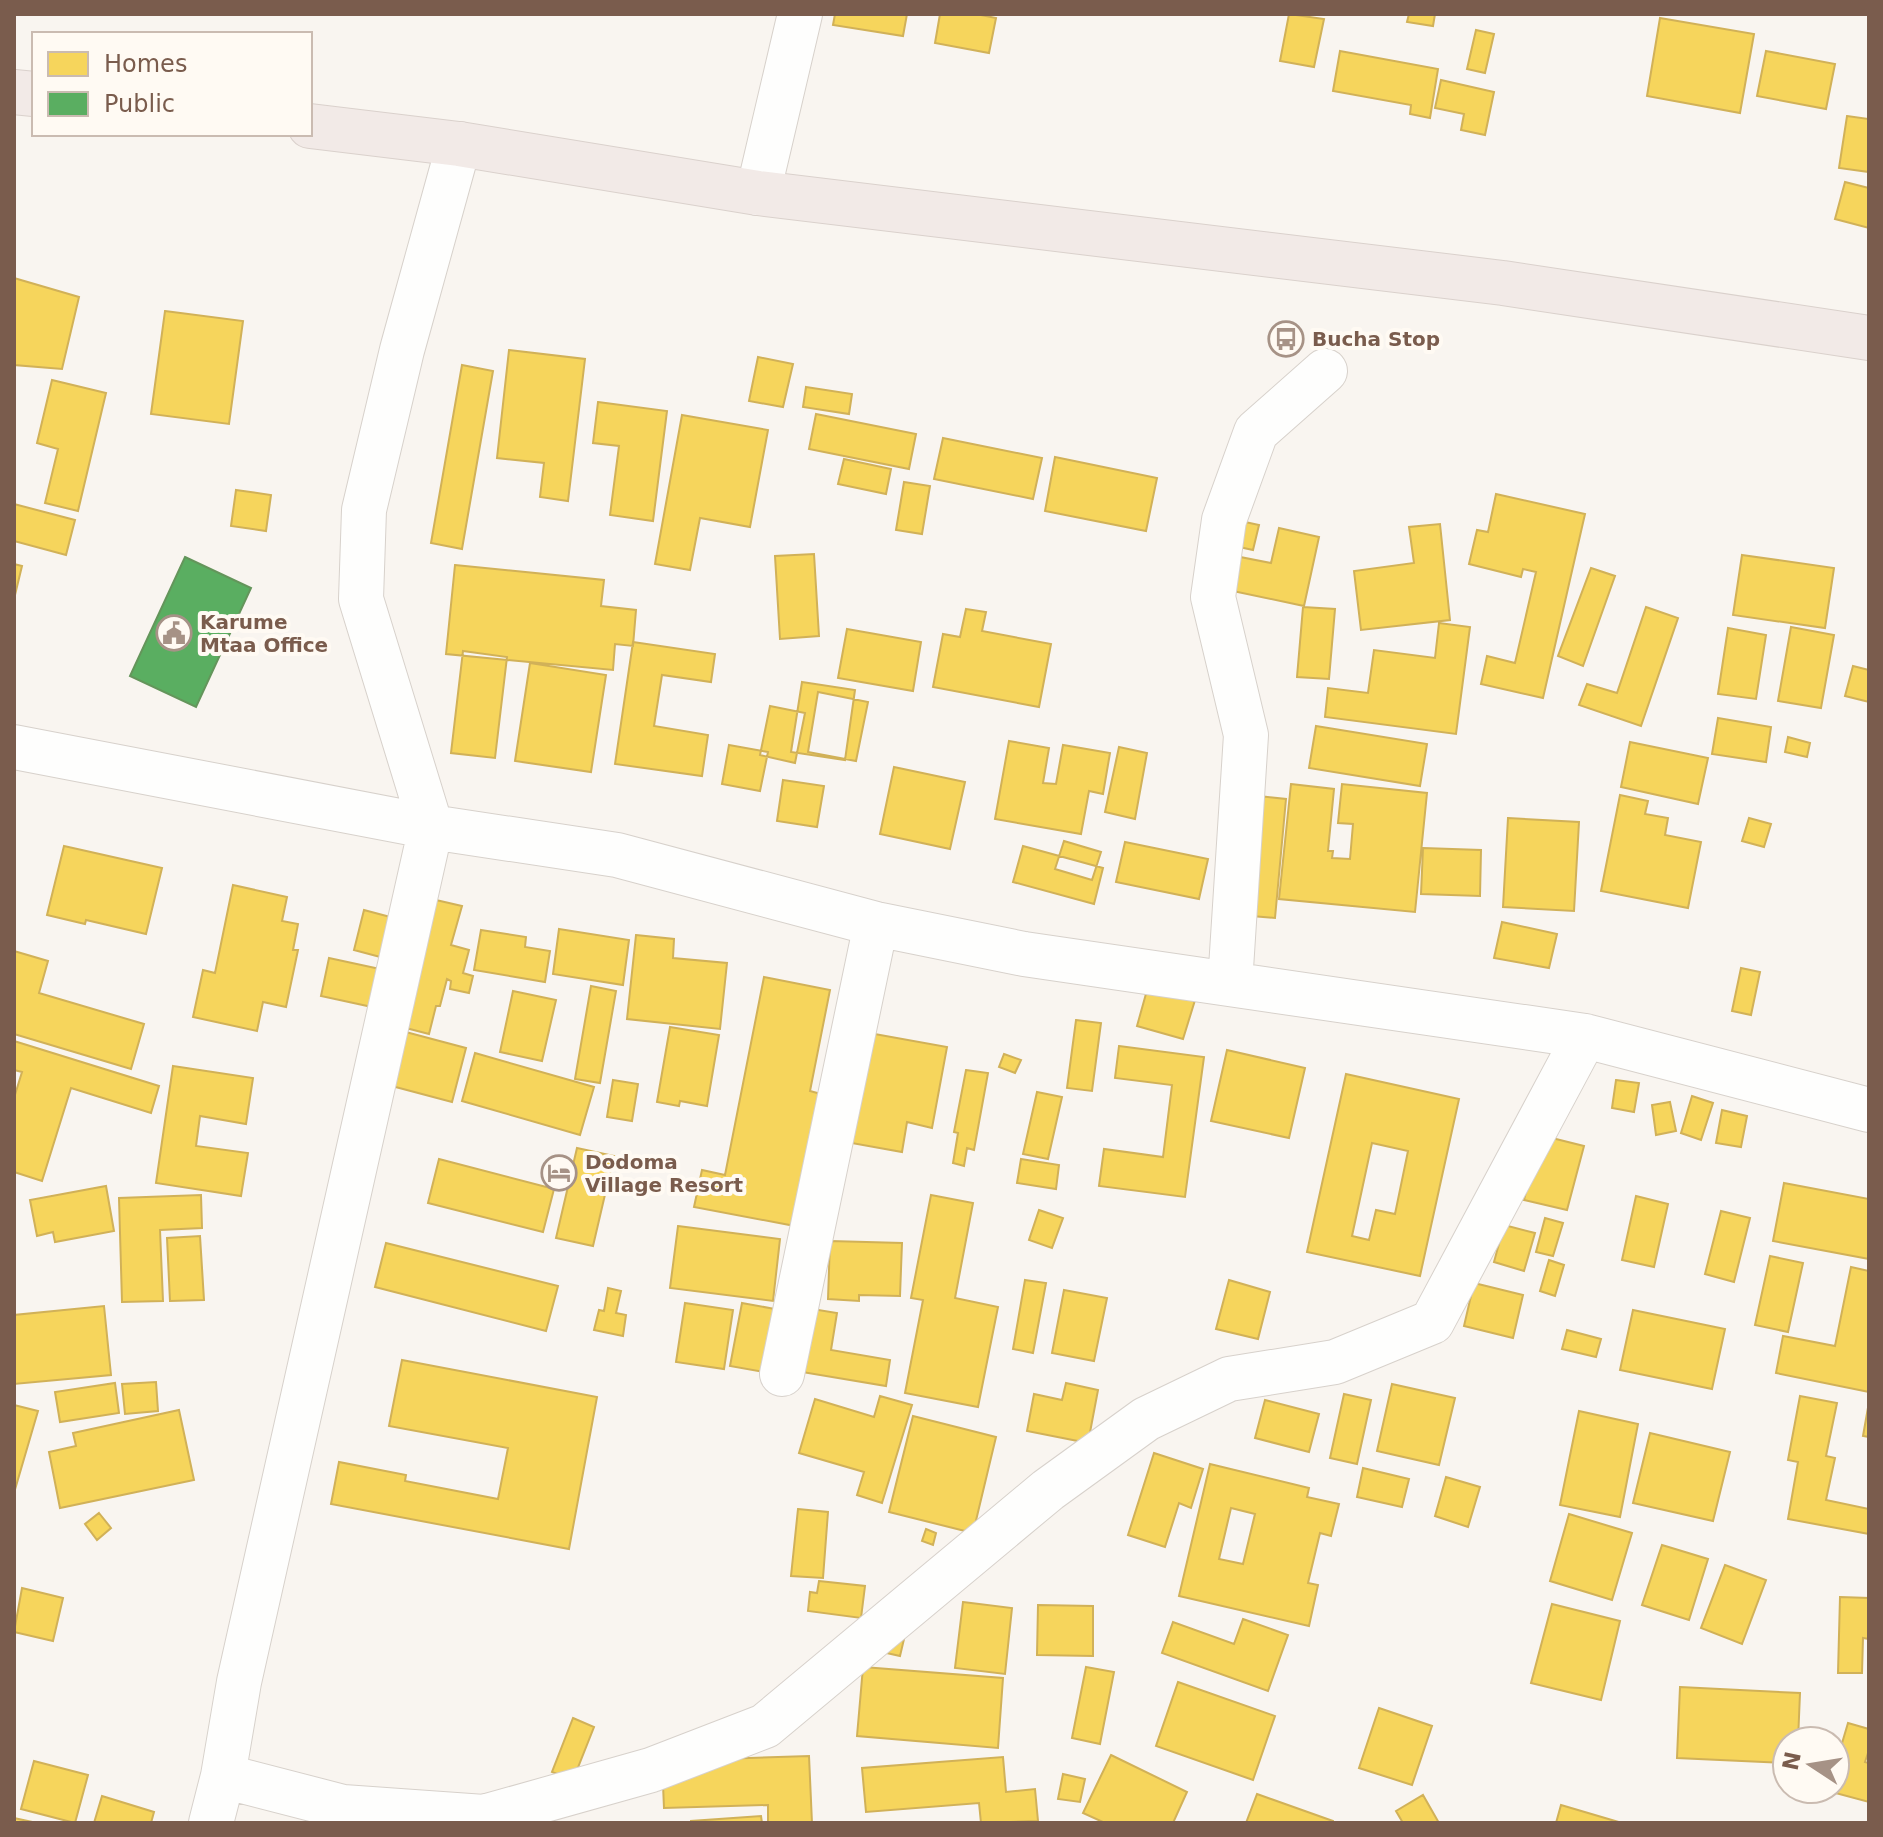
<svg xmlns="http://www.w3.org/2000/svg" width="1883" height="1837" font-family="'DejaVu Sans',sans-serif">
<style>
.homes{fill:#f6d55c;stroke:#d1b158;stroke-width:2;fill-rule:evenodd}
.public{fill:#5aae61;stroke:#64955b;stroke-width:2}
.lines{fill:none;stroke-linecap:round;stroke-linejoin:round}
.minor-casing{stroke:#d7d1cb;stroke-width:46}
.highway-casing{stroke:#dad1cc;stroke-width:46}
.minor{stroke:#fefefd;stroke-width:44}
.highway{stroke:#f2eae7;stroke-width:44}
.labels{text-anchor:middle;stroke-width:8;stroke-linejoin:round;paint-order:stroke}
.poi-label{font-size:20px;font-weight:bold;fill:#7a5c4d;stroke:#fffaf3;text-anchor:start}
</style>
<rect width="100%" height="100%" fill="#f9f5f0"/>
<!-- homes -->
<path class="homes" d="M835,14H907L903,36L833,25Z
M940,14H976L996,18L989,53L935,43Z
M1289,14L1324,19L1314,67L1280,61Z
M1409,14H1435L1433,26L1407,22Z
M1660,18L1754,34L1740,113L1647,96Z
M1476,30L1494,34L1485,73L1467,69Z
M1340,51L1438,69L1430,118L1410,114L1411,105L1333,91Z
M1766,51L1835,64L1826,109L1757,96Z
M1441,80L1494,92L1485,135L1461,130L1464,114L1435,108Z
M1847,116L1869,119V172L1839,168Z
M1845,182L1869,188V228L1835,219Z
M14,278L79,297L62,369L14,365Z
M165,311L243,321L229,424L151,414Z
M509,350L585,359L568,501L540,497L544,463L497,458Z
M758,357L793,364L783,407L749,401Z
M462,365L493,371L462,549L431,543Z
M52,380L106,393L78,511L45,503L58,449L37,443Z
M806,387L852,394L849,414L803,407Z
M598,402L667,411L653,521L610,515L619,446L593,443Z
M816,414L916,434L909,469L809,449Z
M682,415L768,430L750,527L700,518L690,570L655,564Z
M943,438L1042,458L1033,499L934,479Z
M1055,457L1157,478L1146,531L1045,511Z
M844,459L891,469L886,494L838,484Z
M904,482L930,486L922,534L896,530Z
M236,490L271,495L266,531L231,526Z
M1496,494L1585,514L1543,698L1481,684L1487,656L1515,663L1536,572L1523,569L1521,577L1469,564L1477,530L1488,532Z
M14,504L75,520L66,555L14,541Z
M1236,520L1259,525L1253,550L1230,545Z
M1440,524L1450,620L1361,630L1354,571L1414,563L1409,527Z
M1279,528L1319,537L1304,606L1228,590L1235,556L1271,563Z
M814,554L819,636L780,639L775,556Z
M1742,555L1834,568L1825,628L1733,615Z
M14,564L22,566L15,595H14Z
M455,565L604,580L601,606L636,610L633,646L615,644L613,670L446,654Z
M1591,568L1615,576L1583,666L1558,656Z
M1303,607L1335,609L1329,679L1297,677Z
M1646,607L1678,618L1641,726L1579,705L1587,684L1617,693Z
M966,609L986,612L982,631L1051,644L1039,707L933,687L943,634L960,637Z
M1439,623L1470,627L1456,734L1325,717L1328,688L1368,693L1374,650L1435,658Z
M1791,627L1834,635L1821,708L1778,701Z
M1728,628L1766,635L1756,699L1718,694Z
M847,629L921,642L913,691L838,678Z
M633,642L715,654L711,682L662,675L654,726L708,735L702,776L615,764Z
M463,651L507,657L495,758L451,753Z
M530,663L606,675L591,772L515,761Z
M1853,666L1869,670V702L1845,696Z
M802,682L855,690L845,760L791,752Z
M818,692L868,702L856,761L808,752Z
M770,706L805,713L795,763L760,755Z
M1718,718L1771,727L1766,762L1712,754Z
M1316,726L1427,744L1420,786L1309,768Z
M1788,737L1810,743L1807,757L1785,752Z
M1009,741L1049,748L1043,783L1056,784L1063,745L1110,753L1103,794L1089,791L1081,834L995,819Z
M1630,742L1708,758L1698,804L1621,787Z
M729,745L768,752L760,791L722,784Z
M1119,747L1147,753L1135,819L1105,812Z
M894,767L965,782L950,849L880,834Z
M783,780L824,786L817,827L777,821Z
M1291,784L1334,789L1328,851H1333L1332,858L1350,859L1353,824L1338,823L1342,784L1427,793L1415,912L1279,899Z
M1251,795L1286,799L1275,918L1240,915Z
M1620,795L1648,801L1645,814L1668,818L1665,835L1701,842L1688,908L1601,891Z
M1508,818L1579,822L1574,911L1503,907Z
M1749,818L1771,824L1764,847L1742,841Z
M1064,841L1101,852L1092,880L1055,869Z
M1125,842L1208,859L1199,899L1116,882Z
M64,846L162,868L146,934L86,920L85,924L47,915Z
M1023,846L1103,868L1094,904L1013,882Z
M1423,848L1481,850L1480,896L1421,894Z
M233,885L287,897L282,921L298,924L293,950H298L286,1007L263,1002L257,1031L193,1017L203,970L215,973Z
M436,900L462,906L451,945L469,950L463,973L473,976L469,993L450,989L451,981L447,979L440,1006H436L429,1034L402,1027Z
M364,910L394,918L384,958L354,950Z
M1502,922L1557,934L1549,968L1494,958Z
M559,929L629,940L623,985L553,974Z
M481,930L526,937L525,947L550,951L545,982L474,970Z
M636,935L674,939L673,958L727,963L720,1029L627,1019Z
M14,951L48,961L39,993L144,1024L131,1069L14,1034Z
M329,958L380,969L372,1007L321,996Z
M1741,968L1760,972L1751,1015L1732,1011Z
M764,977L830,990L810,1091L821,1094L795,1226L694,1207L702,1170L725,1175Z
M1149,983L1196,997L1183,1039L1137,1026Z
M591,986L616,991L600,1083L575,1079Z
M513,991L556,1000L542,1061L500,1052Z
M1076,1020L1101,1023L1092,1091L1067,1088Z
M670,1027L719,1035L707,1106L680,1101L679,1106L657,1102Z
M402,1031L466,1048L452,1102L388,1085Z
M858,1031L947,1047L932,1128L907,1122L902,1152L846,1142Z
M14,1041L159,1086L151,1113L71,1088L42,1181L14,1172V1098L22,1072L14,1070Z
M1119,1046L1204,1057L1185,1197L1099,1186L1104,1149L1163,1157L1172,1085L1115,1078Z
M1227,1050L1305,1068L1289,1138L1211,1121Z
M475,1053L594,1087L580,1135L462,1101Z
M1004,1054L1021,1060L1015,1073L999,1067Z
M173,1066L253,1078L246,1124L200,1116L196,1146L248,1153L241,1196L156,1183Z
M966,1070L988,1073L974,1150L967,1148L964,1166L953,1163L958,1133L954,1132Z
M1346,1074L1459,1099L1420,1276L1307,1252ZM1372,1143L1408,1151L1395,1214L1376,1210L1369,1240L1352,1236Z
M613,1080L638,1084L632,1121L607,1117Z
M1616,1080L1639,1083L1634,1112L1612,1108Z
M1037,1092L1062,1097L1048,1159L1023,1154Z
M1692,1096L1713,1103L1701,1140L1681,1133Z
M1670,1102L1676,1131L1656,1135L1652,1105Z
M1722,1110L1747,1116L1741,1147L1716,1143Z
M1540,1135L1584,1146L1567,1210L1524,1200Z
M577,1148L614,1156L593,1246L556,1238Z
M439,1159L554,1189L543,1232L428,1203Z
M1021,1159L1059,1165L1056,1189L1017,1183Z
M1784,1183L1869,1199V1259L1773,1241Z
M106,1186L114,1231L55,1242L53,1232L37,1236L30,1200Z
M201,1195L202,1228L160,1230L163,1301L122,1302L119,1198Z
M931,1195L973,1203L955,1298L998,1307L978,1407L905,1393L923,1300L911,1298Z
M1636,1196L1668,1204L1654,1267L1622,1260Z
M1039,1210L1063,1218L1052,1248L1029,1240Z
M1721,1211L1750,1218L1734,1282L1705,1274Z
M1545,1218L1563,1223L1553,1256L1536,1252Z
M1504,1225L1535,1233L1524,1271L1494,1262Z
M678,1226L780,1239L773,1301L670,1288Z
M200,1236L204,1300L170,1301L167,1238Z
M830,1241L902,1243L900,1296L859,1295V1301L828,1299Z
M386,1243L558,1286L546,1331L375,1287Z
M1770,1256L1803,1263L1788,1332L1755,1325Z
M1549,1260L1564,1265L1555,1296L1540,1291Z
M1851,1267L1869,1271V1392L1776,1373L1783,1336L1835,1346Z
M1025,1280L1046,1283L1033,1353L1013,1349Z
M1229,1280L1270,1292L1258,1339L1216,1329Z
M1474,1283L1523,1295L1513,1338L1464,1326Z
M608,1288L621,1291L616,1313L626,1315L623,1336L594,1330L599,1310L604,1311Z
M1064,1290L1107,1298L1094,1361L1052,1353Z
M685,1303L733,1310L724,1369L676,1362Z
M742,1303L775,1309L764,1372L730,1366Z
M104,1306L111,1375L14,1384V1315Z
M800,1307L837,1313L831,1350L890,1360L886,1386L790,1370Z
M1633,1310L1725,1329L1712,1389L1620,1370Z
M1567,1330L1601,1339L1596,1357L1562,1349Z
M402,1360L597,1397L569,1549L331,1504L339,1462L406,1475L405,1481L498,1499L508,1448L389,1426Z
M156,1382L158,1411L125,1414L122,1384Z
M115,1383L119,1413L60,1422L55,1392Z
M1066,1383L1098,1390L1088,1443L1027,1431L1034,1394L1062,1400Z
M1392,1384L1455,1398L1439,1465L1377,1451Z
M1344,1394L1371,1400L1357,1464L1330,1458Z
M880,1396L912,1405L882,1503L857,1495L864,1472L799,1453L815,1399L874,1417Z
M1800,1396L1837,1403L1826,1456L1835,1458L1826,1500L1869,1509V1534L1788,1519L1798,1462L1788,1460Z
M1265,1400L1319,1414L1309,1452L1255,1438Z
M1869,1402V1437L1863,1436Z
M14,1405L38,1411L14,1493Z
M179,1410L194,1480L60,1508L49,1452L76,1446L73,1433Z
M1579,1411L1638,1424L1620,1517L1560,1505Z
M913,1416L996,1437L973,1533L889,1512Z
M1650,1433L1730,1452L1713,1521L1633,1503Z
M1154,1453L1203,1469L1191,1508L1179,1503L1165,1547L1128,1535Z
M1210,1464L1309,1488L1307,1497L1339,1504L1331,1536L1320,1533L1308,1583L1318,1585L1309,1626L1179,1596ZM1231,1508L1255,1514L1243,1564L1219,1559Z
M1363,1468L1409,1479L1402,1507L1357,1497Z
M1446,1477L1480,1487L1468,1527L1435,1516Z
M798,1509L828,1512L823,1578L791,1576Z
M99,1513L111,1528L97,1540L85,1524Z
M1569,1514L1632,1533L1612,1600L1550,1581Z
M926,1529L936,1533L933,1545L922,1541Z
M1662,1545L1708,1559L1689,1620L1642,1605Z
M1725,1565L1766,1580L1742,1644L1701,1628Z
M819,1581L865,1586L861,1618L808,1611L810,1592L817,1593Z
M22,1588L63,1598L53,1641L14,1632Z
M1840,1597L1869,1598V1639L1863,1638L1862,1673H1838Z
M963,1602L1012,1608L1005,1674L955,1668Z
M1552,1604L1620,1621L1601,1700L1531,1683Z
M1038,1605L1093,1606V1656L1037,1655Z
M1243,1619L1288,1635L1268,1691L1162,1653L1173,1622L1234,1644Z
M886,1635L904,1639L900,1656L882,1652Z
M863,1667L1003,1678L998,1748L857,1736Z
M1086,1667L1114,1672L1100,1744L1072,1738Z
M1178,1682L1275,1716L1253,1780L1156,1746Z
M1680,1687L1800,1693L1798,1741H1787V1763L1677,1758Z
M1379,1708L1432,1726L1412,1785L1359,1768Z
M573,1718L594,1727L573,1780L552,1772Z
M1848,1723L1869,1729V1750L1865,1762L1869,1763V1802L1828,1791L1835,1789V1767Z
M1111,1755L1187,1792L1173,1823H1105L1083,1813Z
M809,1756L812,1823H768V1805L664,1808L662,1761Z
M1003,1757L1006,1792L1035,1789L1038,1821L981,1823L979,1803L866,1812L862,1768Z
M34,1761L88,1775L75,1823L21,1809Z
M1063,1774L1085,1779L1080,1802L1058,1799Z
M1257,1794L1333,1821V1823H1246Z
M1423,1795L1439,1823H1403L1396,1811Z
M102,1796L154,1812L151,1823H94Z
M1561,1805L1622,1823H1556Z
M761,1816L762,1823H691V1821Z
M14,1818L37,1823H14Z"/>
<!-- public -->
<path class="public" d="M185,557L251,588L196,707L130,676Z"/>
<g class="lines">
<defs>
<path id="minor" d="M758,193L800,14
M14,747L431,827L617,855L876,924L1024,954L1585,1036L1869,1110
M1230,984L1246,735L1213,597L1224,520L1256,432L1325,371
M782,1374L876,924
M223,1776L343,1807L484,1817L651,1770L765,1726L1048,1490L1146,1419L1229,1379L1335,1362L1432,1322L1585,1036
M211,1823L223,1776L239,1682L431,827L361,599L364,510L402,350L459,144"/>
<path id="highway" d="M14,92L34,94
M310,126L459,144L758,193L1503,283L1869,338"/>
</defs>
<!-- minor casing -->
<use href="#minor" class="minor-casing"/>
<!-- highway casing -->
<use href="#highway" class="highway-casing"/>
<!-- minor -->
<use href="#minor" class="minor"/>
<!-- highway -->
<use href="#highway" class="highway"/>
</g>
<!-- icons -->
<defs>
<symbol id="bus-ring" viewBox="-11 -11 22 22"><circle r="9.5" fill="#fffaf3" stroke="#a69286" stroke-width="1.5"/><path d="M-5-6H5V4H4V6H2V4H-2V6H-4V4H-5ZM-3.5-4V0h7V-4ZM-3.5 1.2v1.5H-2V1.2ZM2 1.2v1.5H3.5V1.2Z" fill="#a69286"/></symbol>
<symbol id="civic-ring" viewBox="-11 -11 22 22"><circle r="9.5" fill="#fffaf3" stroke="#a69286" stroke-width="1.5"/><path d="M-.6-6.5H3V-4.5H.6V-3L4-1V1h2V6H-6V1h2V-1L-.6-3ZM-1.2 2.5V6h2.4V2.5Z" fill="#a69286"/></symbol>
<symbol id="hotel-ring" viewBox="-11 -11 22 22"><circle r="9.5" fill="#fffaf3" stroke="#a69286" stroke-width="1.5"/><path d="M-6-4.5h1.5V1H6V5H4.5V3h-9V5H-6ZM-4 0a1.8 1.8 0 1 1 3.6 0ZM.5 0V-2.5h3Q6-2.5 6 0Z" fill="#a69286"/></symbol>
</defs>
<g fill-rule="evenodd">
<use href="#bus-ring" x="1266" y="319" width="40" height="40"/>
<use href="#civic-ring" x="154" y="613" width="40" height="40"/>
<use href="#hotel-ring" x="539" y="1153" width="40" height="40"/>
</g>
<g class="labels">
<!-- poi labels -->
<g class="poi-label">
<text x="1312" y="346">Bucha Stop</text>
<text x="200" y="629">Karume<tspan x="200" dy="23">Mtaa Office</tspan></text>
<text x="585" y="1169">Dodoma<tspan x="585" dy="23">Village Resort</tspan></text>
</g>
</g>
<!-- border -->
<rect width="1883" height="1837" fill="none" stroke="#7a5c4d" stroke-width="32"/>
<!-- legend -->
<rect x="32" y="32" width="280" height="104" fill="#fffaf3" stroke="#cabbb1" stroke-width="2"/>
<rect x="48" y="52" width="40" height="24" fill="#f6d55c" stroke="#cabbb1" stroke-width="2"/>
<text x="104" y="72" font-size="24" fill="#7a5c4d">Homes</text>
<rect x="48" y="92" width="40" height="24" fill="#5aae61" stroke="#cabbb1" stroke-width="2"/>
<text x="104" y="112" font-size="24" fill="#7a5c4d">Public</text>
<!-- north arrow -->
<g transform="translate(1811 1765) rotate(282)"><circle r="38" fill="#fffaf3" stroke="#cabbb1" stroke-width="2"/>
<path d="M0-6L14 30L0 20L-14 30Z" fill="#a69286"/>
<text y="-12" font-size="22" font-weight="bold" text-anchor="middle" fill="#7a5c4d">N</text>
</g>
</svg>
